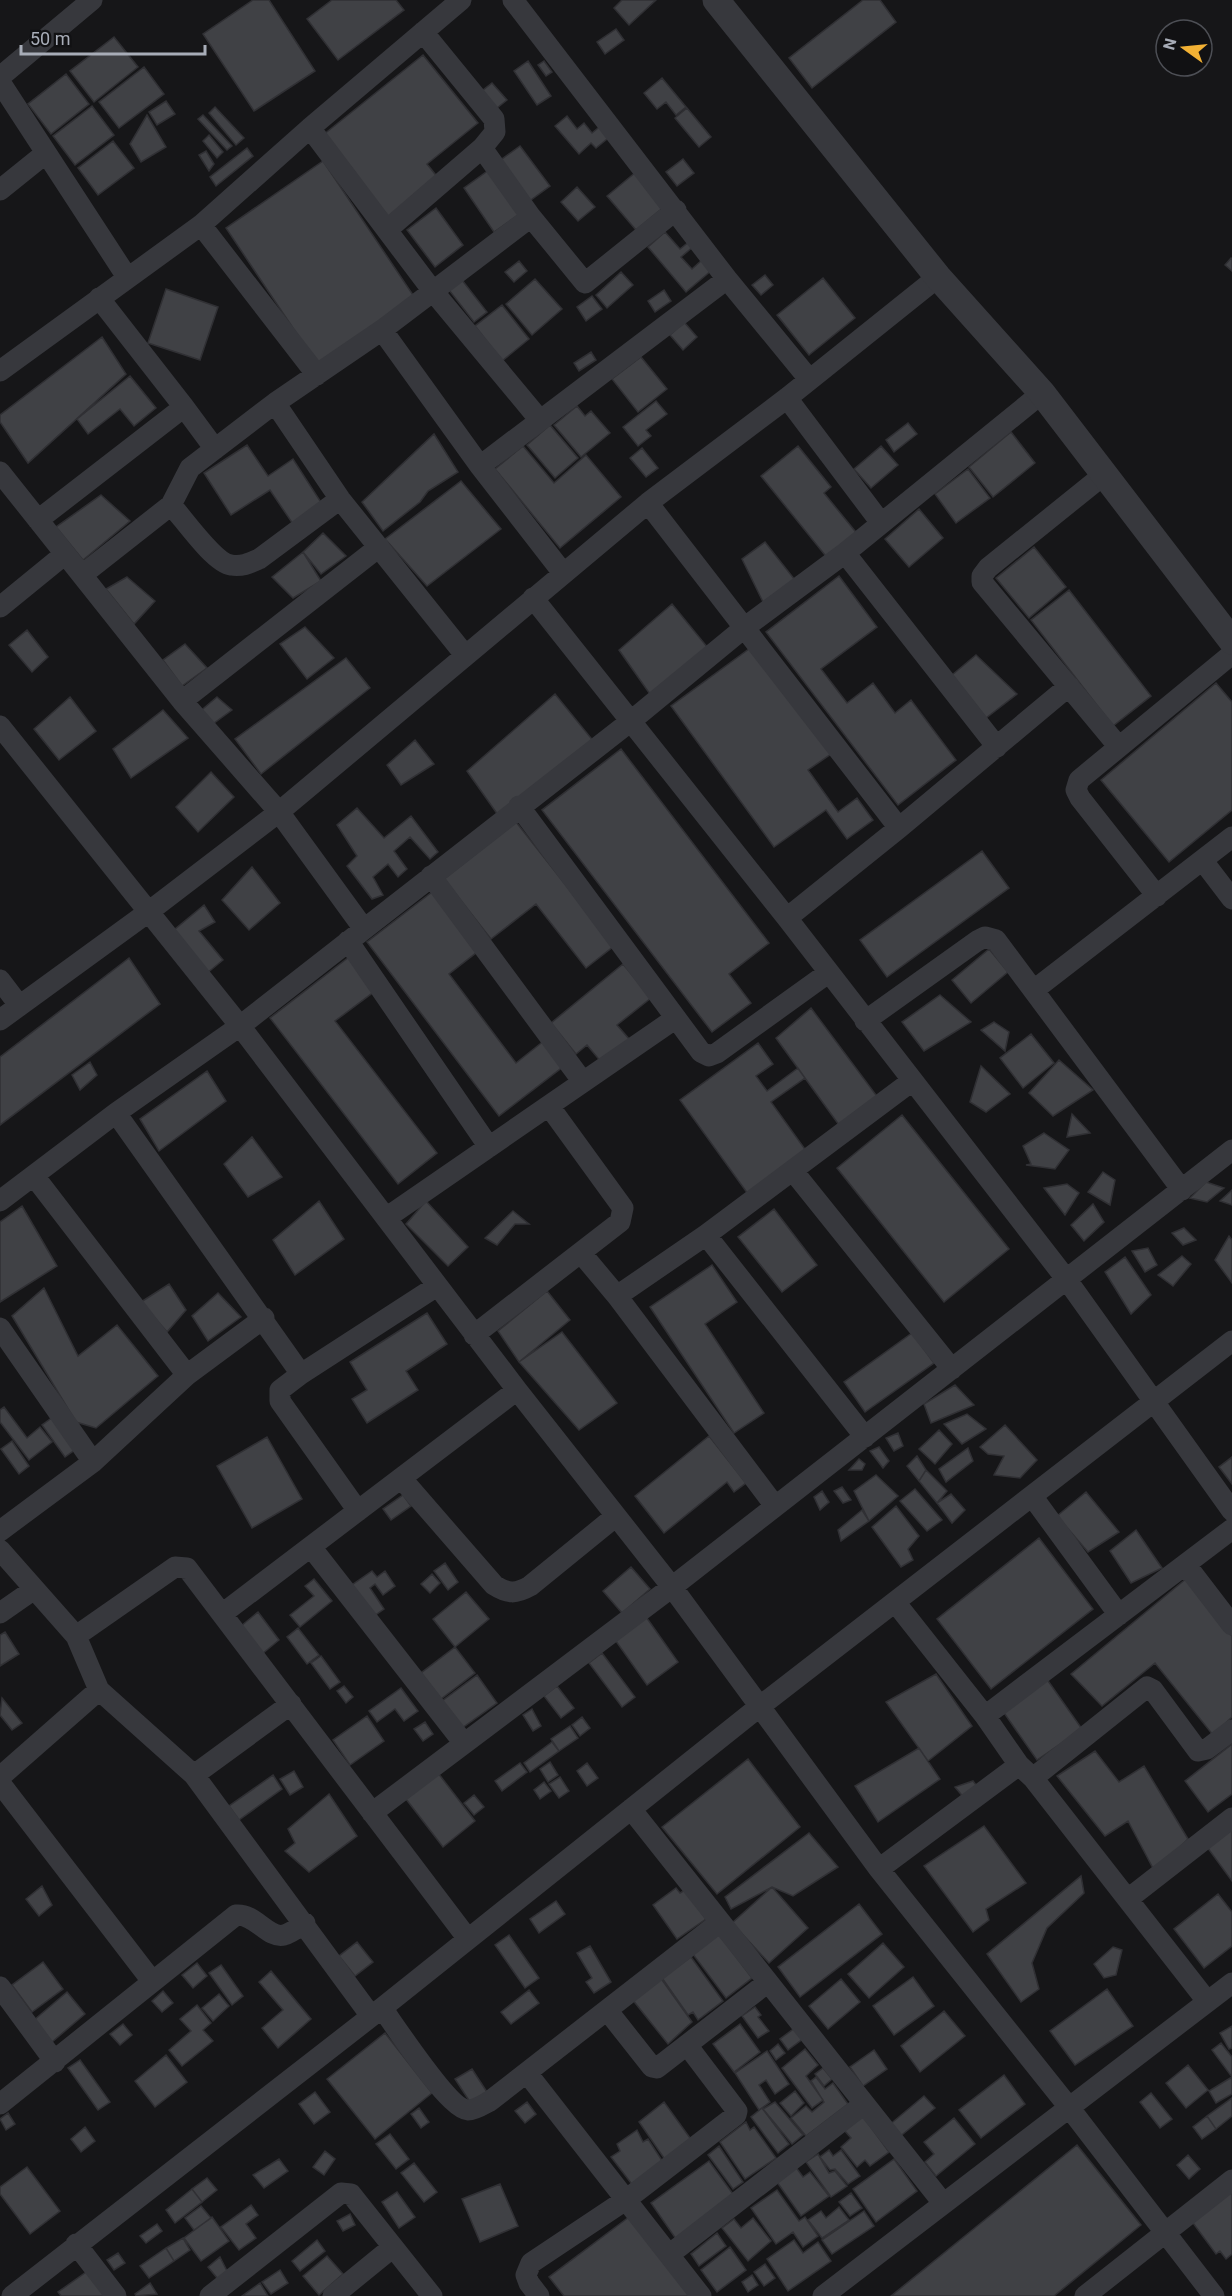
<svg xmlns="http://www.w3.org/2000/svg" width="1232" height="2296" font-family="Roboto,sans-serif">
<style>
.building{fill:#404145;stroke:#303034;stroke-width:1.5}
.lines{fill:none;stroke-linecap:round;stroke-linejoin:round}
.minor{stroke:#37383d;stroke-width:21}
.tertiary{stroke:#37383d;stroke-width:27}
</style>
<rect width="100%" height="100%" fill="#161618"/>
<!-- building -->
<path class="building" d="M253,0H269L315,71L254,111L203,34Z
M332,0H396L404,10L338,60L307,19Z
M622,0H656L629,25L614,8Z
M863,0H880L896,22L812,88L789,58Z
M616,29L624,40L605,54L597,42Z
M114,37L138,67L94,102L70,71Z
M423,55L478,123L427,164L439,179L390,219L323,135Z
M528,61L551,96L537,105L514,71Z
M544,61L552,72L546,76L538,65Z
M144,67L164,94L119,128L99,102Z
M66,74L89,104L51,134L28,104Z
M662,78L686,107L676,115L666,102L657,109L644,93Z
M492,83L507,100L492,112L478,94Z
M166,101L175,114L157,125L149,112Z
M92,106L114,135L75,165L53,136Z
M215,107L244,138L236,145L209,113Z
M687,108L711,137L699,147L675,118Z
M147,115L166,147L141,162L130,144Z
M203,115L232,146L227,150L198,119Z
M567,116L577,129L584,123L592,133L603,124L612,135L596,148L591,143L579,154L555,126Z
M209,135L223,152L217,158L203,141Z
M113,141L134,168L98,195L78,168Z
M520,146L550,186L524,205L495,164Z
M247,148L253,156L216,186L210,177Z
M206,151L214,164L209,171L199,155Z
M683,159L694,173L677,186L666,172Z
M323,161L415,298L317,364L226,228Z
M493,167L524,211L494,232L464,188Z
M636,172L665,206L636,230L607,196Z
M577,187L595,207L578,221L561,202Z
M436,208L463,245L435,267L407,230Z
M665,232L680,249L690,241L694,246L681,257L692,269L703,259L712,270L686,292L648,247Z
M1231,258L1232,260V271L1225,265Z
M519,261L527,271L514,282L505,272Z
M621,272L633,285L607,308L596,295Z
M765,275L773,285L761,295L752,285Z
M823,278L855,318L809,355L777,315Z
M535,279L562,309L532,335L506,304Z
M462,280L487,312L474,322L449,290Z
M166,289L218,307L200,360L148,343Z
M664,290L671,301L655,312L648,301Z
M592,296L602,309L586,321L577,307Z
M502,305L529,339L502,361L475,326Z
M684,322L697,337L683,350L670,335Z
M102,337L126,374L28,463L0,422V415Z
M591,352L596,360L579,371L574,363Z
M641,357L667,389L638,412L612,379Z
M130,376L156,408L134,426L120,409L88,434L77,419Z
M656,401L667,414L646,430L651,436L638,446L623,427Z
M577,406L585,416L591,411L610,433L581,457L554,425Z
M908,423L917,434L894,452L886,440Z
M550,425L578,458L555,478L527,445Z
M1011,432L1035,463L993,497L969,467Z
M434,434L458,472L428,491L420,502L383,531L362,502Z
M247,445L268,476L293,459L324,507L295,527L270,490L231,515L204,473Z
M523,446L554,483L586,455L621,497L560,548L495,469Z
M798,446L831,487L824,493L859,536L829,560L761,476Z
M881,446L898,465L871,488L854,469Z
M642,448L658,468L646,477L630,458Z
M968,469L990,498L956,523L935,494Z
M461,481L501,529L427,586L385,539Z
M101,495L130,521L83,560L56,527Z
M919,509L943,538L909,567L885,539Z
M323,533L346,556L321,574L303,552Z
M765,542L795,580L763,602L742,559Z
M1034,547L1066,587L1029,618L996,578Z
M303,552L321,581L293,598L272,577Z
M839,576L877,627L821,669L847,703L873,683L895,713L911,700L956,760L898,805L766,632Z
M127,577L155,601L134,624L106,589Z
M1069,590L1151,696L1113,726L1031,620Z
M672,604L713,654L652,697L619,650Z
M305,627L334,658L307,679L280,644Z
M27,630L48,657L32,672L9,645Z
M185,644L207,668L182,686L163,660Z
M753,646L831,754L808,770L838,812L857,798L873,820L847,839L826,810L774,847L671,706Z
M976,655L1017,694L986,718L952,675Z
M346,658L370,688L261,774L235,739Z
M1216,683L1232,702V810L1169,862L1101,780Z
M555,694L595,743L498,815L467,771Z
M70,697L96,731L59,760L34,729Z
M217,697L232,710L210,726L198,713Z
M163,710L188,738L131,778L113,749Z
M415,740L434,764L401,785L387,765Z
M621,749L769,943L729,974L751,1003L712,1032L542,810Z
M211,772L234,797L198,832L176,807Z
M357,808L384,838L411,816L438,852L430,859L410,837L394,851L407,869L398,877L388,864L373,877L383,895L372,899L347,866L357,856L337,825Z
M516,822L614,946L586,968L536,904L491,939L444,879Z
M982,851L1009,888L887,977L860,940Z
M252,867L280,903L249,930L222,900Z
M436,889L481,949L449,974L516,1063L545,1040L564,1066L499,1116L367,942Z
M204,905L215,922L199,931L223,960L206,974L174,930Z
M989,949L1008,972L971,1003L952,980Z
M349,957L375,991L335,1021L437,1153L398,1184L270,1018Z
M129,958L160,1004L0,1125V1057Z
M623,964L651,998L617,1025L630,1040L602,1063L587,1045L576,1054L551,1023Z
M940,995L971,1022L924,1051L902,1022Z
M811,1008L879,1099L839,1125L776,1038Z
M994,1022L1009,1032L1005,1051L981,1030Z
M1031,1034L1054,1063L1023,1088L1000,1058Z
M758,1043L773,1064L756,1076L767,1091L798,1068L805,1078L771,1102L807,1152L748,1194L680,1100Z
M1059,1060L1093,1090L1053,1116L1029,1093Z
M90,1062L97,1075L80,1090L72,1075Z
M981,1066L1010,1094L986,1112L970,1102Z
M207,1071L226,1101L159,1151L140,1119Z
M1072,1114L1090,1133L1067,1137Z
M902,1115L1009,1249L944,1302L837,1168Z
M1044,1133L1069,1150L1055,1169L1026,1165L1031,1164L1023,1146Z
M252,1137L282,1177L248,1197L224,1164Z
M1103,1172L1115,1180L1110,1205L1088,1192Z
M1206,1182L1224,1188L1207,1202L1190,1198Z
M1067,1184L1079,1193L1065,1215L1044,1188Z
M1232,1190V1205L1220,1201Z
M319,1201L344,1239L295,1275L273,1240Z
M426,1201L468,1247L448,1266L406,1224Z
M1093,1204L1104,1222L1084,1241L1071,1225Z
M22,1206L57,1266L0,1302V1222Z
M774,1209L817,1265L782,1292L738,1237Z
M513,1211L529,1224H515L497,1245L485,1238Z
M1184,1228L1196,1240L1183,1245L1172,1233Z
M1229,1236L1232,1240V1283L1215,1260Z
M1148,1248L1157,1265L1145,1272L1132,1251Z
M1182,1256L1191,1264L1173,1286L1158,1275Z
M1125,1257L1151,1295L1131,1314L1105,1272Z
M712,1265L737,1302L705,1324L764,1413L734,1433L650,1307Z
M169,1284L186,1310L167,1332L141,1302Z
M44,1288L78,1356L117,1325L158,1376L96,1428L76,1422L12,1316Z
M547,1291L570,1320L519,1362L498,1331Z
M218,1293L241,1317L208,1341L192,1316Z
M427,1313L447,1344L406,1371L418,1390L367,1423L352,1399L367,1390L350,1362Z
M562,1332L617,1403L579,1430L519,1362Z
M912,1333L934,1363L865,1412L844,1382Z
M955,1385L974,1405L931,1423L924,1404Z
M4,1407L27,1438L40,1427L52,1442L29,1460L0,1422V1410Z
M967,1414L986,1429L962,1444L944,1424Z
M53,1417L76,1449L65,1457L42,1425Z
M1005,1425L1037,1460L1020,1478L994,1475L1004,1456L988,1454L980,1447Z
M939,1430L952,1444L935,1464L919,1449Z
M898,1433L903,1446L894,1451L886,1438Z
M709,1436L746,1483L734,1492L727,1482L664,1533L635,1496Z
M267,1437L302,1499L252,1528L217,1466Z
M12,1441L29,1466L19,1474L1,1449Z
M879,1447L889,1461L883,1468L870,1451Z
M968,1448L973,1461L946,1482L939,1469Z
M917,1456L926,1470L919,1481L907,1466Z
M1232,1457V1484L1219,1467Z
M859,1459L865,1464L862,1470H849Z
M926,1470L947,1491L937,1503L919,1481Z
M876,1475L898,1496L869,1521L854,1491Z
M842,1487L851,1500L843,1503L834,1491Z
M915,1489L942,1520L927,1531L900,1501Z
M822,1491L829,1502L820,1510L814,1497Z
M1086,1492L1119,1532L1088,1552L1057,1516Z
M951,1494L965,1510L952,1523L937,1503Z
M403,1495L411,1506L391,1520L383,1509Z
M896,1506L919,1536L908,1549L913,1560L901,1567L872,1527Z
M862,1510L869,1521L841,1541L838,1530Z
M1136,1530L1162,1568L1131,1583L1110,1551Z
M1039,1538L1093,1609L991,1689L937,1619Z
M445,1563L458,1582L448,1590L434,1571Z
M631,1567L650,1589L622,1613L603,1591Z
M372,1571L377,1577L385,1571L395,1586L383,1595L375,1584L370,1588L384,1609L371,1618L349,1587Z
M432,1574L440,1583L430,1593L421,1584Z
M1187,1578L1232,1636V1717L1213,1735L1155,1663L1102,1706L1071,1674Z
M314,1579L332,1601L300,1627L290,1615L314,1596L305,1586Z
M466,1592L489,1619L455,1647L433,1619Z
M258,1612L279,1640L262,1654L241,1626Z
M644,1614L678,1662L647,1685L613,1637Z
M298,1628L319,1655L307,1664L287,1637Z
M5,1632L19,1654L0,1666V1635Z
M455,1647L475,1673L441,1699L421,1673Z
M602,1653L635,1697L622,1707L589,1663Z
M321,1656L340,1682L330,1689L311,1663Z
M936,1674L972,1726L928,1761L886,1702Z
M477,1675L497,1703L462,1728L442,1701Z
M1046,1678L1082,1729L1037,1760L1002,1710Z
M344,1686L353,1697L346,1703L337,1691Z
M557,1686L574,1708L561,1718L544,1696Z
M401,1688L418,1711L404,1721L395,1709L377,1722L369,1711Z
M2,1698L22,1723L12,1730L0,1715Z
M532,1709L541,1726L533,1731L523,1715Z
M367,1716L384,1741L350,1765L333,1740Z
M582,1717L590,1728L580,1736L572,1725Z
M425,1722L433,1734L423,1741L414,1729Z
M570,1726L578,1738L559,1751L551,1739Z
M552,1742L559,1751L530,1772L524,1763Z
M1232,1744V1794L1208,1812L1185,1781Z
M919,1748L940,1779L878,1822L855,1786Z
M1095,1751L1119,1782L1144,1766L1188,1839L1155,1872L1128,1821L1105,1836L1057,1776Z
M748,1759L800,1827L717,1894L662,1827Z
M550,1762L558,1775L548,1782L540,1769Z
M520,1763L527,1772L502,1791L495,1781Z
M587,1763L598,1778L587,1786L577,1771Z
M294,1771L303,1787L290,1795L280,1779Z
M438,1773L475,1821L443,1847L406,1799Z
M273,1775L282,1789L239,1820L229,1806Z
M560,1777L569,1791L559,1798L549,1784Z
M973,1781L980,1790L965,1799L955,1787Z
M544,1782L551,1791L540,1799L534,1790Z
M329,1794L357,1836L309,1872L285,1851L295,1843L288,1829Z
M474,1795L484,1807L474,1815L464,1803Z
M984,1826L1026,1883L986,1909L989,1920L973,1932L924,1866Z
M1232,1828V1881L1207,1847Z
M809,1833L838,1867L793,1896L772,1887L731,1909L725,1897Z
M1081,1876L1084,1893L1047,1928L1032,1963L1039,1989L1021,2002L987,1954Z
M42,1886L52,1905L39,1916L26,1899Z
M772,1887L808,1928L769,1963L732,1923Z
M676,1888L680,1893L685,1890L706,1919L677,1939L653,1905Z
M1218,1894L1232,1912V1946L1204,1968L1174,1929Z
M556,1901L565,1914L539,1933L530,1919Z
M859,1904L882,1934L800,1997L778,1967Z
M718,1933L752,1978L726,1998L692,1953Z
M509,1935L539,1978L525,1988L495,1945Z
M357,1942L373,1962L355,1976L339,1956Z
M883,1943L904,1967L869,1998L848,1974Z
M590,1946L611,1982L594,1993L586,1982L592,1978L577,1953Z
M1113,1947L1122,1950L1116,1975L1104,1978L1094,1964Z
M691,1957L723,2001L698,2020L693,2012L688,2015L662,1978Z
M43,1962L63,1989L32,2012L12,1985Z
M197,1963L207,1976L193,1988L182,1975Z
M221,1965L243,1996L232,2005L209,1973Z
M271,1971L311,2019L278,2048L262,2028L283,2010L259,1982Z
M660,1977L692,2022L668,2044L632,1999Z
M913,1977L934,2006L894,2035L873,2006Z
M841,1979L860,2002L828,2029L809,2006Z
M1107,1989L1133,2026L1075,2065L1050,2031Z
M529,1990L539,2003L511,2024L501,2012Z
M163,1991L173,2003L162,2012L152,2001Z
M67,1992L85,2014L52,2042L34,2020Z
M219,1994L229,2006L213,2021L202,2008Z
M197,2005L211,2023L203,2030L213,2041L182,2066L169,2050L191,2031L180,2019Z
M755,2007L761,2015L758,2017L769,2031L758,2038L742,2016Z
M944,2011L965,2036L920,2072L901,2046Z
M123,2024L132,2035L120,2045L110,2034Z
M740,2024L760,2052L734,2072L713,2044Z
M1232,2026V2048L1229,2049L1220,2033Z
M796,2027L804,2038L788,2050L780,2039Z
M385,2033L432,2093L375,2139L327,2079Z
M1221,2043L1232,2057V2077L1212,2050Z
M778,2044L785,2053L776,2060L770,2051Z
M805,2049L818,2065L806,2076L823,2100L812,2108L782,2068Z
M874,2050L887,2069L863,2086L850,2067Z
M767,2051L789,2084L775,2094L766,2080L759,2085L770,2102L759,2110L735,2073Z
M166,2055L187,2082L155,2107L135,2081Z
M80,2060L110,2102L98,2110L68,2068Z
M1188,2065L1208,2090L1186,2108L1166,2083Z
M823,2068L832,2079L824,2086L815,2074Z
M472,2069L487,2092L470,2102L455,2079Z
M1004,2075L1025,2104L981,2138L959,2110Z
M816,2077L825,2089L833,2083L848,2104L806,2136L791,2118L806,2106L812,2112L824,2102L811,2081Z
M1232,2077V2094L1216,2103L1209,2091Z
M795,2091L804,2103L791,2116L780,2103Z
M315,2092L330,2112L314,2124L299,2104Z
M1151,2093L1172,2119L1160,2128L1140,2102Z
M924,2096L935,2108L898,2138L888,2126Z
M1232,2098V2116L1216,2129L1207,2116Z
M527,2102L536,2114L525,2123L515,2111Z
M664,2102L693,2142L666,2161L639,2122Z
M775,2102L803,2135L792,2144L763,2109Z
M419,2108L429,2122L421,2128L411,2114Z
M762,2108L789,2144L778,2153L751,2117Z
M8,2113L15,2124L6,2130L0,2119Z
M862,2115L889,2152L870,2166L865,2160L857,2167L841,2147L851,2138L844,2130Z
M1207,2116L1216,2129L1202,2139L1193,2127Z
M954,2118L975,2144L936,2176L925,2162L934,2154L924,2142Z
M746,2122L750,2130L754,2127L776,2158L745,2179L720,2142Z
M85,2127L95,2141L81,2152L71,2139Z
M637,2130L643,2142L648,2139L663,2162L634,2187L611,2157L620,2151L617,2144Z
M390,2134L409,2159L396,2169L376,2144Z
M1077,2145L1141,2225L1054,2296H891Z
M719,2146L743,2182L733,2189L708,2155Z
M829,2150L833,2156L841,2150L860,2176L848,2184L835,2169L830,2170L820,2157Z
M325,2151L335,2159L324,2175L313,2167Z
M818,2154L829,2173L835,2171L847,2186L831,2197L806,2162Z
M1188,2155L1200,2169L1189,2179L1177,2165Z
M279,2159L288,2171L264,2188L253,2175Z
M894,2159L917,2191L876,2222L853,2189Z
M709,2161L733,2194L676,2239L651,2203Z
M414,2163L437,2192L424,2202L401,2173Z
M795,2166L803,2177L810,2172L829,2196L801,2216L777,2182Z
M27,2167L60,2211L30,2234L0,2194V2187Z
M207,2178L217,2190L202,2202L192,2189Z
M500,2184L518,2226L480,2242L462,2199Z
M192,2189L202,2202L175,2223L166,2210Z
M777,2190L799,2221L805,2217L818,2236L803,2247L793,2232L776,2244L751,2208Z
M1229,2190L1232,2194V2254L1226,2259L1220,2251L1216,2254L1190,2219Z
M397,2192L415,2217L399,2228L382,2202Z
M851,2193L862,2208L850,2216L839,2202Z
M251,2205L258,2215L246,2224L256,2238L239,2250L221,2227Z
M201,2206L211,2218L194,2230L185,2218Z
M839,2207L849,2220L822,2238L808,2220L821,2211L826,2218Z
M864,2211L874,2226L832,2254L822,2240Z
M350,2214L355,2225L343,2231L337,2221Z
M212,2217L229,2241L201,2261L184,2238Z
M629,2217L690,2296H564L549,2277Z
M753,2218L771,2241L748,2261L722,2228L734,2219L741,2228Z
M157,2224L162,2231L146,2243L140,2236Z
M717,2233L726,2246L699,2266L691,2254Z
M183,2238L190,2250L174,2261L166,2248Z
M317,2240L325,2251L300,2271L292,2261Z
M794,2240L803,2253L818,2242L831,2261L788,2291L767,2259Z
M730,2247L746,2270L717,2292L701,2270Z
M166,2248L174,2261L149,2278L140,2266Z
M118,2253L125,2263L114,2270L107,2260Z
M327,2256L343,2274L319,2295L303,2276Z
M220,2257L230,2277L223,2285L208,2267Z
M765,2264L775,2278L764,2286L754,2272Z
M89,2270L107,2296H61L58,2292Z
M280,2270L288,2283L271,2294L262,2282Z
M752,2275L758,2285L748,2292L742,2282Z
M150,2283L157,2294L136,2296L135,2294Z
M260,2283L268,2296H242Z"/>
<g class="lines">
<!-- minor -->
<path class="minor" d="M513,0L727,279L809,379
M0,77L92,0
M0,82L127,277
M310,128L432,290L539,419
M482,148L531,217
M0,190L46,153
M201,225L317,375
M388,229L482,148L495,132L494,119L423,32
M382,330L480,466L563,573
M0,371L201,225L310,128L461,0
M787,398L881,523
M275,403L340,499L465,655
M184,407L215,449
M480,466L727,279
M0,472L182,701L279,812L364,929
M1106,473L988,568L982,576V582L1119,747
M648,503L899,828
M171,505C184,519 214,563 231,565C242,567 250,563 259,559L340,499
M38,520L184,407L99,298
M845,553L997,747
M82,575L171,505L190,468L275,403L382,330L531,217L585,283L676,210
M533,598L787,918L1067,1280L1232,1511
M0,607L65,554
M182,701L379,547
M0,726L240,1026L517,1390L672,1587L879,1869L1068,2106L1214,2296
M519,806L701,1052L709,1056L717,1053L828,973
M1203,861L1232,899
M431,876L583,1082
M1157,896L1080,798L1076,790L1079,780L1232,654
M787,918L899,828L1069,686
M348,941L489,1147
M0,980L19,1005
M1034,990L1232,837
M0,1020L147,913L279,812L648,503L787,398L938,277
M865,1021L977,941L985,937L996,940L1182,1190
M116,1113L301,1374L437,1286
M793,1171L952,1369
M34,1176L187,1375
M0,1201L116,1113L240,1026L631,721L744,628L845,553L1042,393
M386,1218L676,1018
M706,1235L865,1437
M581,1253L617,1296L775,1506
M617,1296L706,1235L912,1081
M0,1328L93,1462
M474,1335L620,1222L623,1208L549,1106
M301,1374L280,1390V1401L358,1511
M401,1478L494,1585C508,1594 516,1594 530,1586L616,1516
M1032,1496L1119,1615
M0,1531L93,1462L187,1375L264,1318
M311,1547L463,1742
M0,1550L76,1636L99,1690L194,1775L371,2016
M1186,1565L1232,1625
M895,1602L985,1716L1019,1765L1033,1778L1207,2001
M0,1613L33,1590
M222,1614L517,1390
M76,1636L175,1567L187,1568L468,1939
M985,1716L1232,1529
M194,1775L291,1704
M0,1777L99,1690
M1033,1778L1147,1687L1153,1690L1198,1751L1207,1749L1232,1730
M0,1783L152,1981
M631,1809L943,2203
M372,1813L672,1587L1232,1150
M879,1869L1019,1765
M1128,1899L1232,1818
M0,1987L55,2062
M382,2008C395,2026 449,2109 468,2110C476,2110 484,2104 490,2101L720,1922
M607,2010L652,2067L657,2068L768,1982
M527,2073L701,2296
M0,2104L236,1915C255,1913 268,1939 284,1935C291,1933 299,1927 305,1923
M76,2244L116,2296
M670,2254L864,2104
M12,2296L382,2008L759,1707L1232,1341
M210,2296L341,2193L351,2194L432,2296
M333,2296L393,2247
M539,2296L529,2283L526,2275L531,2263L627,2199L736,2115L737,2111L687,2045
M823,2296L1232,1983
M1085,2296L1232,2180"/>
<!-- tertiary -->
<path class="tertiary" d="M716,0L938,277L1042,393L1232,641"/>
</g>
<!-- north arrow -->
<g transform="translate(1184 48) rotate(285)"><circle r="28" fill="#111113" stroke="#4d4f55" stroke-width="1.5"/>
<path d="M0-4.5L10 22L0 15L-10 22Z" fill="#f2b134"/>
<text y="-9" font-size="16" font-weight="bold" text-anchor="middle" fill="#a8adb8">N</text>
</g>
<!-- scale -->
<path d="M21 45v9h184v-9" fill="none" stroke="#a8adb8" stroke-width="3"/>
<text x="30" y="45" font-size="18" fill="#a8adb8" stroke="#111113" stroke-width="4.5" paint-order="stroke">50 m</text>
</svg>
